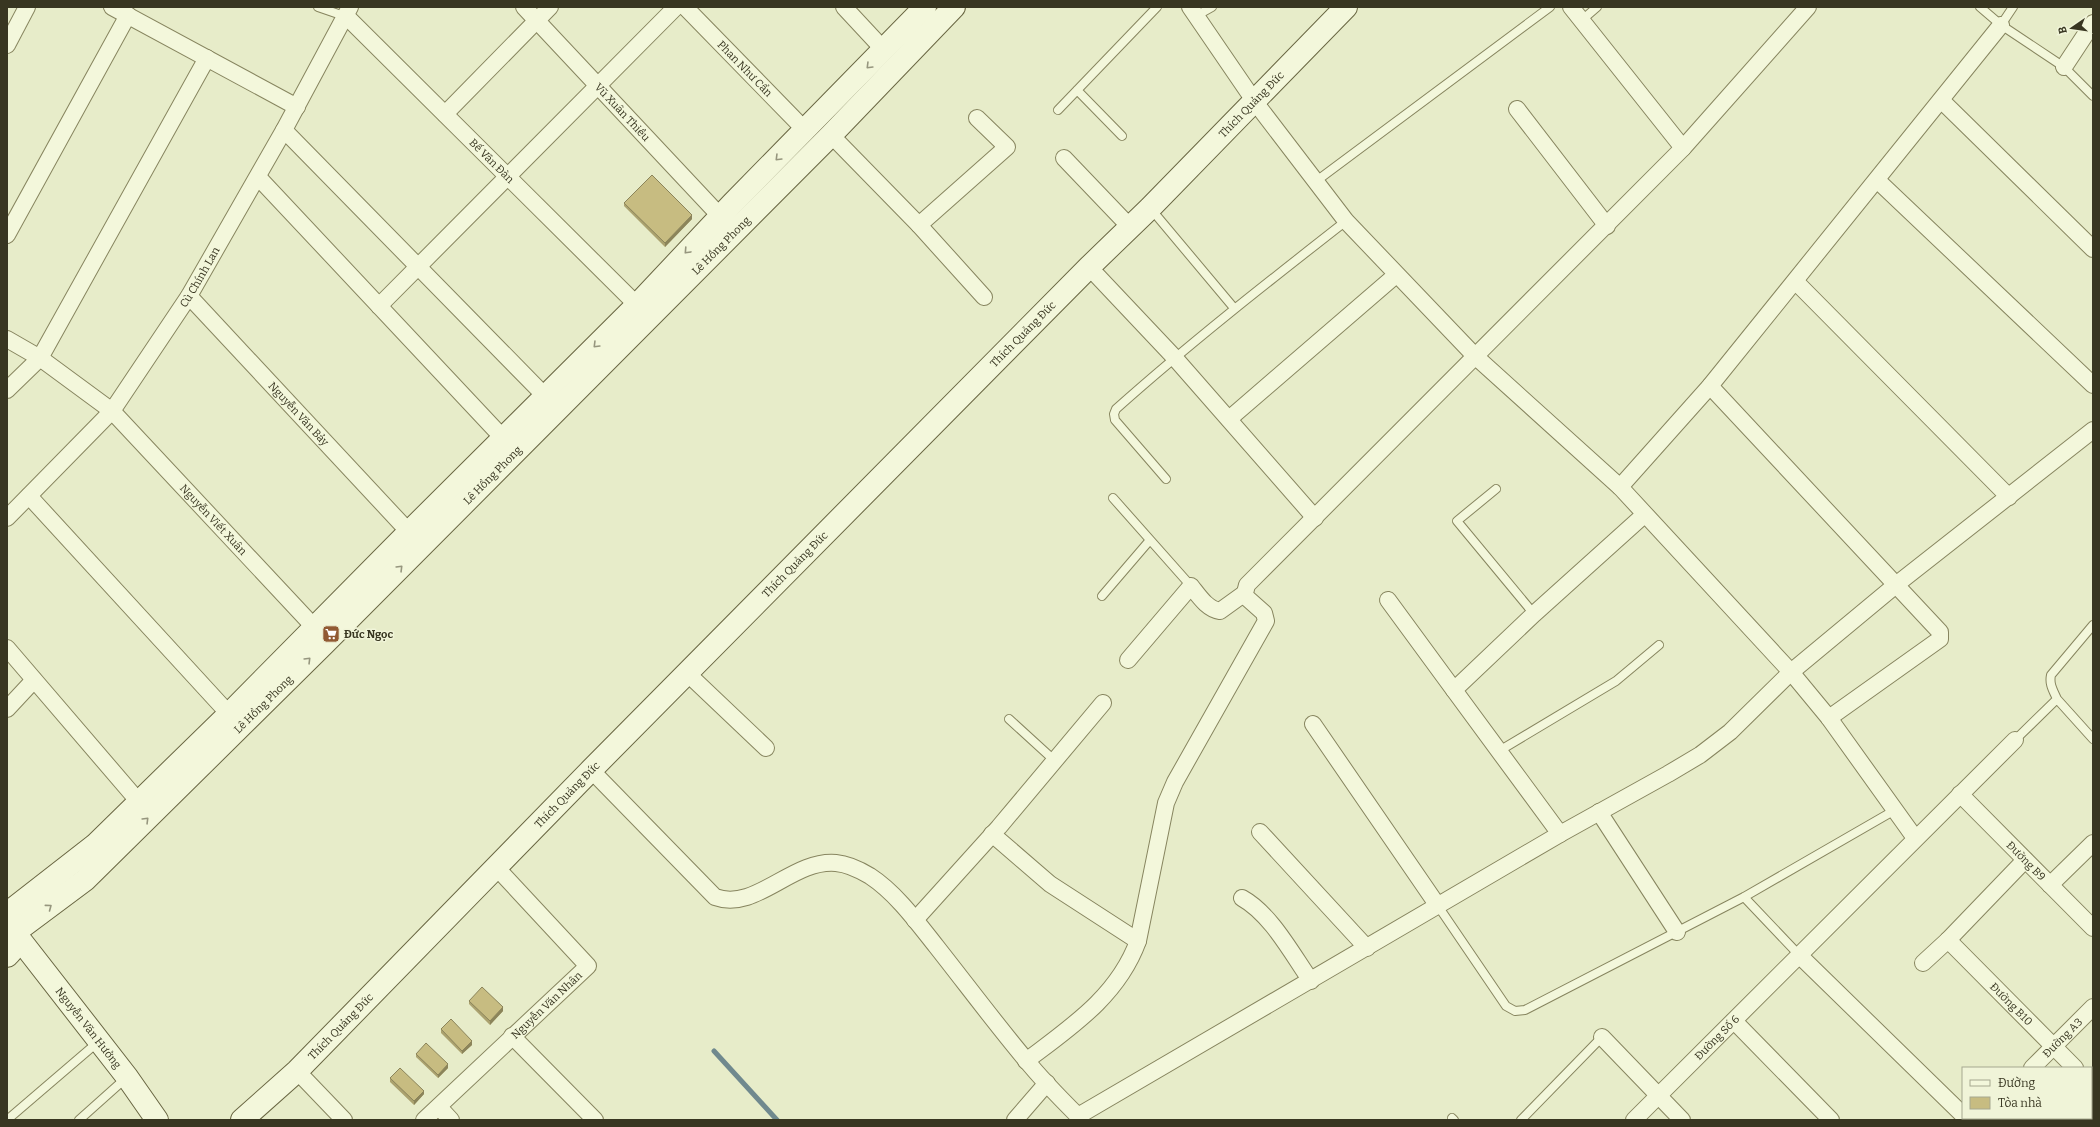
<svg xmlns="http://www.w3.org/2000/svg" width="2100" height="1127" font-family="Bitter,serif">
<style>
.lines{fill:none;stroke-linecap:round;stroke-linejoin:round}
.stream{stroke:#70898e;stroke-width:5}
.lane-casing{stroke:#87855f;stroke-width:10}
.street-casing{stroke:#87855f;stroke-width:18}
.secondary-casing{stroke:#696642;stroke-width:24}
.lane{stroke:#f3f7db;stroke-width:8}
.street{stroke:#f3f7db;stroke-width:16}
.secondary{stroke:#f3f7db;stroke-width:22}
.wall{fill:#aba26f}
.shaded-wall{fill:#8b845a}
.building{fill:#c7bc81;stroke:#8b845a}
.oneway{stroke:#96967e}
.labels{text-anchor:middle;stroke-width:3;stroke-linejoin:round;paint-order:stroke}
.street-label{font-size:11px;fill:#383621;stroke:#f0f4d8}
.poi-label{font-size:11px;font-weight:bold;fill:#383621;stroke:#f0f4d8;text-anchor:start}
</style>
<rect width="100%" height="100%" fill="#e7ecc9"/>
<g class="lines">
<!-- stream -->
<path class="stream" d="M714,1051L777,1120"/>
<defs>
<path id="lane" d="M318,7L347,17
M1980,7L2001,25L2064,67L2093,96
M1196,16L1212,7
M1582,20L1597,7
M2001,25L2013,7
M1077,90L1122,136
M1058,110L1157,7
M1315,182L1550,7
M1151,209L1234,308
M1166,479L1115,420L1114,414L1116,409C1190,343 1268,282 1346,221
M1496,489L1457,521L1534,614
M1113,498L1191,586
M1102,596L1150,540
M2057,699L2093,739
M1009,719L1055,761
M2015,740L2057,699C2053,690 2049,684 2051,675L2093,625
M1499,751L1616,681L1659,645
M1744,897L1800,956
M1438,906L1506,1006L1515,1011L1525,1010L1744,897L1895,810
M1452,1118L1454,1120
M7,1120L98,1042
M79,1120L126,1078
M1521,1120L1602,1037"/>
<g id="street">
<path d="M112,7L297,107"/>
<path id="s1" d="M524,7L720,216"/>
<path id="s2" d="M685,7L805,130"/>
<path d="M844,7L884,50"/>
<path d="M1190,7L1255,102L1346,221L1475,356L1620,487L1791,672L1829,718L1915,838"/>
<path d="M1571,7L1683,148"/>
<path id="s3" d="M347,17L637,305"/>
<path d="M7,45L27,7"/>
<path d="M2064,67L2093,23"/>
<path d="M1941,100L2093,249"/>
<path d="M1517,109L1607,226"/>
<path d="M445,114L550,7"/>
<path d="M284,130L545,396"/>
<path d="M831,135L919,225L1007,147L977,118"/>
<path d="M1064,158L1130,227"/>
<path d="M258,177L503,438"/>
<path d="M1877,180L2093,385"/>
<path d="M919,225L984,297"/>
<path d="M7,235L128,15"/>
<path d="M1089,267L1174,357L1315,518"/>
<path d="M1796,282L2009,497"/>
<path id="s4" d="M189,296L409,532"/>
<path d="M379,306L676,7"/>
<path id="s5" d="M7,339L40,358L112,411L315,628"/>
<path d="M1710,386L1940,632V639L1829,718"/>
<path d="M7,390L40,358L207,58"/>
<path d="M1229,419L1396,275"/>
<path d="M1620,487L1710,386L2001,25"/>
<path d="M29,496L229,714"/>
<path id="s6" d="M7,518L112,411L189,296L284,130L350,7"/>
<path d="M1388,600L1454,690"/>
<path d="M7,648L139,802"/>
<path d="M1128,660L1191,586C1199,596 1207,609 1220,611L1245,593"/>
<path d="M687,673L766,748"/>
<path d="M7,709L34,680"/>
<path d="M1313,724L1438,906"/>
<path d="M591,770L715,897C756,912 792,859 836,863C848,864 860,870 870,876C896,893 917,922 936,946C966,984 995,1023 1026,1060C1042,1080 1060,1098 1078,1116L1560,834L1668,774L1700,755L1730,732L1791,672L1897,584L2093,430"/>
<path id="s7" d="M1960,794L2093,928"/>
<path d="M1599,812L1677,932"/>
<path d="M1260,832L1367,948"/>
<path d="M992,834L1050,884L1138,941"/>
<path d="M1560,834L1454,690L1534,614L1644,515"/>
<path d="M2050,885L2093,843"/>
<path d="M1242,898C1271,914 1292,954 1311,981"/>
<path d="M915,920L999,827L1103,703"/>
<path id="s8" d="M1948,940L2075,1068"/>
<path d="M1800,956L1963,1115"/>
<path d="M1923,963L1948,940L2025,860"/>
<path d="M1734,1021L1831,1120"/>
<path d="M512,1036L595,1120"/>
<path d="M1602,1037L1682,1120"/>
<path d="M1026,1061C1071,1027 1118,996 1138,941L1166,803L1175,782L1266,621L1264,613L1246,597L1245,593L1247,585L1683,148L1808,7"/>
<path id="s9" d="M2032,1068L2093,1007"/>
<path d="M297,1071L344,1120"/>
<path d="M2091,1084L2093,1086"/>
<path d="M439,1107L451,1120"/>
<path id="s10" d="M424,1120L588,966L496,867"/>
<path d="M1015,1120L1047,1083"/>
<path id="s11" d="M1634,1120L2015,740"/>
<path d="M1981,1120L1983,1118"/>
</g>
<g id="secondary">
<path d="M9,912L95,845L229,714L409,532L637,305L732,204L925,7"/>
<path id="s12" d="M18,930L85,880L324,644L831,135L954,7"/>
<path id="s13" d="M18,937L127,1077L157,1120"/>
<path d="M7,956C17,947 20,937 17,925"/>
<path id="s14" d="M242,1120L297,1071L591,770L1089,267L1150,208L1346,7"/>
</g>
</defs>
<!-- lane casing -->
<use href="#lane" class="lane-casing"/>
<!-- street casing -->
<use href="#street" class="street-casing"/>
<!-- secondary casing -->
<use href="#secondary" class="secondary-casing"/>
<!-- lane -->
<use href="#lane" class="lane"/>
<!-- street -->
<use href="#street" class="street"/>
<!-- secondary -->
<use href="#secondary" class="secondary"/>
</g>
<!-- wall -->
<path class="wall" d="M624,203L692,219L665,247L624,206Z
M469,1001L503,1011L490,1025L469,1004Z
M441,1029L472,1045L462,1054L441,1033Z
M416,1054L448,1068L438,1078L416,1057Z
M390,1078L424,1094L414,1105L390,1082Z"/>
<!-- shaded-wall -->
<path class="shaded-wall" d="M692,215V219L665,247V243Z
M503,1007V1011L490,1025V1021Z
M472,1041V1045L462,1054V1051Z
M448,1064V1068L438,1078V1075Z
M424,1091V1094L414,1105V1101Z"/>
<!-- building -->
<path class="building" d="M652,175L692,215L665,243L624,203Z
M482,987L503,1007L490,1021L469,1001Z
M451,1019L472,1041L462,1051L441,1029Z
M426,1043L448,1064L438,1075L416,1054Z
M400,1068L424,1091L414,1101L390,1078Z"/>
<!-- one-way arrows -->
<defs><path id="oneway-chevron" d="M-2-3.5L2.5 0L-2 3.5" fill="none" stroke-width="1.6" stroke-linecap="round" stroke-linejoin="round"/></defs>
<g class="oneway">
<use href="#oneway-chevron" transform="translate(869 66) rotate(135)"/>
<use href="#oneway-chevron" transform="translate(778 158) rotate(135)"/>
<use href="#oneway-chevron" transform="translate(687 251) rotate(133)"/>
<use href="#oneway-chevron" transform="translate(596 345) rotate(135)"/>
<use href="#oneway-chevron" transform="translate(400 568) rotate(-45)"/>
<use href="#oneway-chevron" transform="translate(308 660) rotate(-45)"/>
<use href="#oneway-chevron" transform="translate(146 820) rotate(-45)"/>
<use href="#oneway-chevron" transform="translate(49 907) rotate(-37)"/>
</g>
<!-- icons -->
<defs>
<symbol id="supermarket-square" viewBox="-11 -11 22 22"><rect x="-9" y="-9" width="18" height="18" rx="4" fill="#915a33" stroke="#f0f4d8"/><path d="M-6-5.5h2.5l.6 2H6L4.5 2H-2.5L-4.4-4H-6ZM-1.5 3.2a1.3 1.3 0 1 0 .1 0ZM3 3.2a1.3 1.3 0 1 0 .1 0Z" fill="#fff"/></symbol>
</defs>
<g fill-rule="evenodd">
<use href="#supermarket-square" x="321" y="624" width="20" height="20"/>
</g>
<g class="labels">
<!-- street labels -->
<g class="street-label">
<text dy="4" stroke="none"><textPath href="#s2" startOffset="86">Phan Như Cẩn</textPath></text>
<text dy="4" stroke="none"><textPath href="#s14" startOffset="1432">Thích Quảng Đức</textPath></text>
<text dy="4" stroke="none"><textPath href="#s1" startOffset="144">Vũ Xuân Thiều</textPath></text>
<text dy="4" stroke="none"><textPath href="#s3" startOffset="204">Bế Văn Đàn</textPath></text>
<text dy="4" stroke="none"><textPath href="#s12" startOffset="982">Lê Hồng Phong</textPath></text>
<text dy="4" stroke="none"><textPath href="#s6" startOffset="310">Cù Chính Lan</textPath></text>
<text dy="4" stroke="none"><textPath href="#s14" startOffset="1108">Thích Quảng Đức</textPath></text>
<text dy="4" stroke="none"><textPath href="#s4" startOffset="161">Nguyễn Văn Bảy</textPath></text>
<text dy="4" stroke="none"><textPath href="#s12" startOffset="658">Lê Hồng Phong</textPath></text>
<text dy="4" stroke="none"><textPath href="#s5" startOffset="276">Nguyễn Viết Xuân</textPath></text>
<text dy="4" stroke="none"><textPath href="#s14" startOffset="784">Thích Quảng Đức</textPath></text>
<text dy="4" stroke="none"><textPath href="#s12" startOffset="334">Lê Hồng Phong</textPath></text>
<text dy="4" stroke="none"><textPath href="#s14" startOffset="460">Thích Quảng Đức</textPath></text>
<text dy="4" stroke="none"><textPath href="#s7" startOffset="94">Đường B9</textPath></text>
<text dy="4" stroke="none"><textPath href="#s8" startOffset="90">Đường B10</textPath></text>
<text dy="4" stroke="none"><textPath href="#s10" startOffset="168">Nguyễn Văn Nhân</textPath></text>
<text dy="4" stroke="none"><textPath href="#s14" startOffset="136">Thích Quảng Đức</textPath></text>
<text dy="4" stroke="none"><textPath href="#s13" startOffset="115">Nguyễn Văn Hưởng</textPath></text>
<text dy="4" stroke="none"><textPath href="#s9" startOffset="43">Đường A3</textPath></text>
<text dy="4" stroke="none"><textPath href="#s11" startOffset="117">Đường Số 6</textPath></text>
</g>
<!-- poi labels -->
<g class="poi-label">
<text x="344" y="638">Đức Ngọc</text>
</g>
</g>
<!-- border -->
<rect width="2100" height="1127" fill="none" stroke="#383621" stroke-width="16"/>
<!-- legend -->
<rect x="1962" y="1067" width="130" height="52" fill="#f0f4d8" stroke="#a6a88f"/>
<rect x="1970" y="1080" width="20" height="6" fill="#f3f7db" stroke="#a6a88f"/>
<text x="1998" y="1087" font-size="12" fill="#383621">Đường</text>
<rect x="1970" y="1097" width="20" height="12" fill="#c7bc81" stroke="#a6a88f"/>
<text x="1998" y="1107" font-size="12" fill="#383621">Tòa nhà</text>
<!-- north arrow -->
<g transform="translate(2072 28) rotate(257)" stroke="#f0f4d8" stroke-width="3" paint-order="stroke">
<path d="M0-3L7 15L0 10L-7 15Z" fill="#383621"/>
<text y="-6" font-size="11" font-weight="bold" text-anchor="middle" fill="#383621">B</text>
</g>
</svg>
